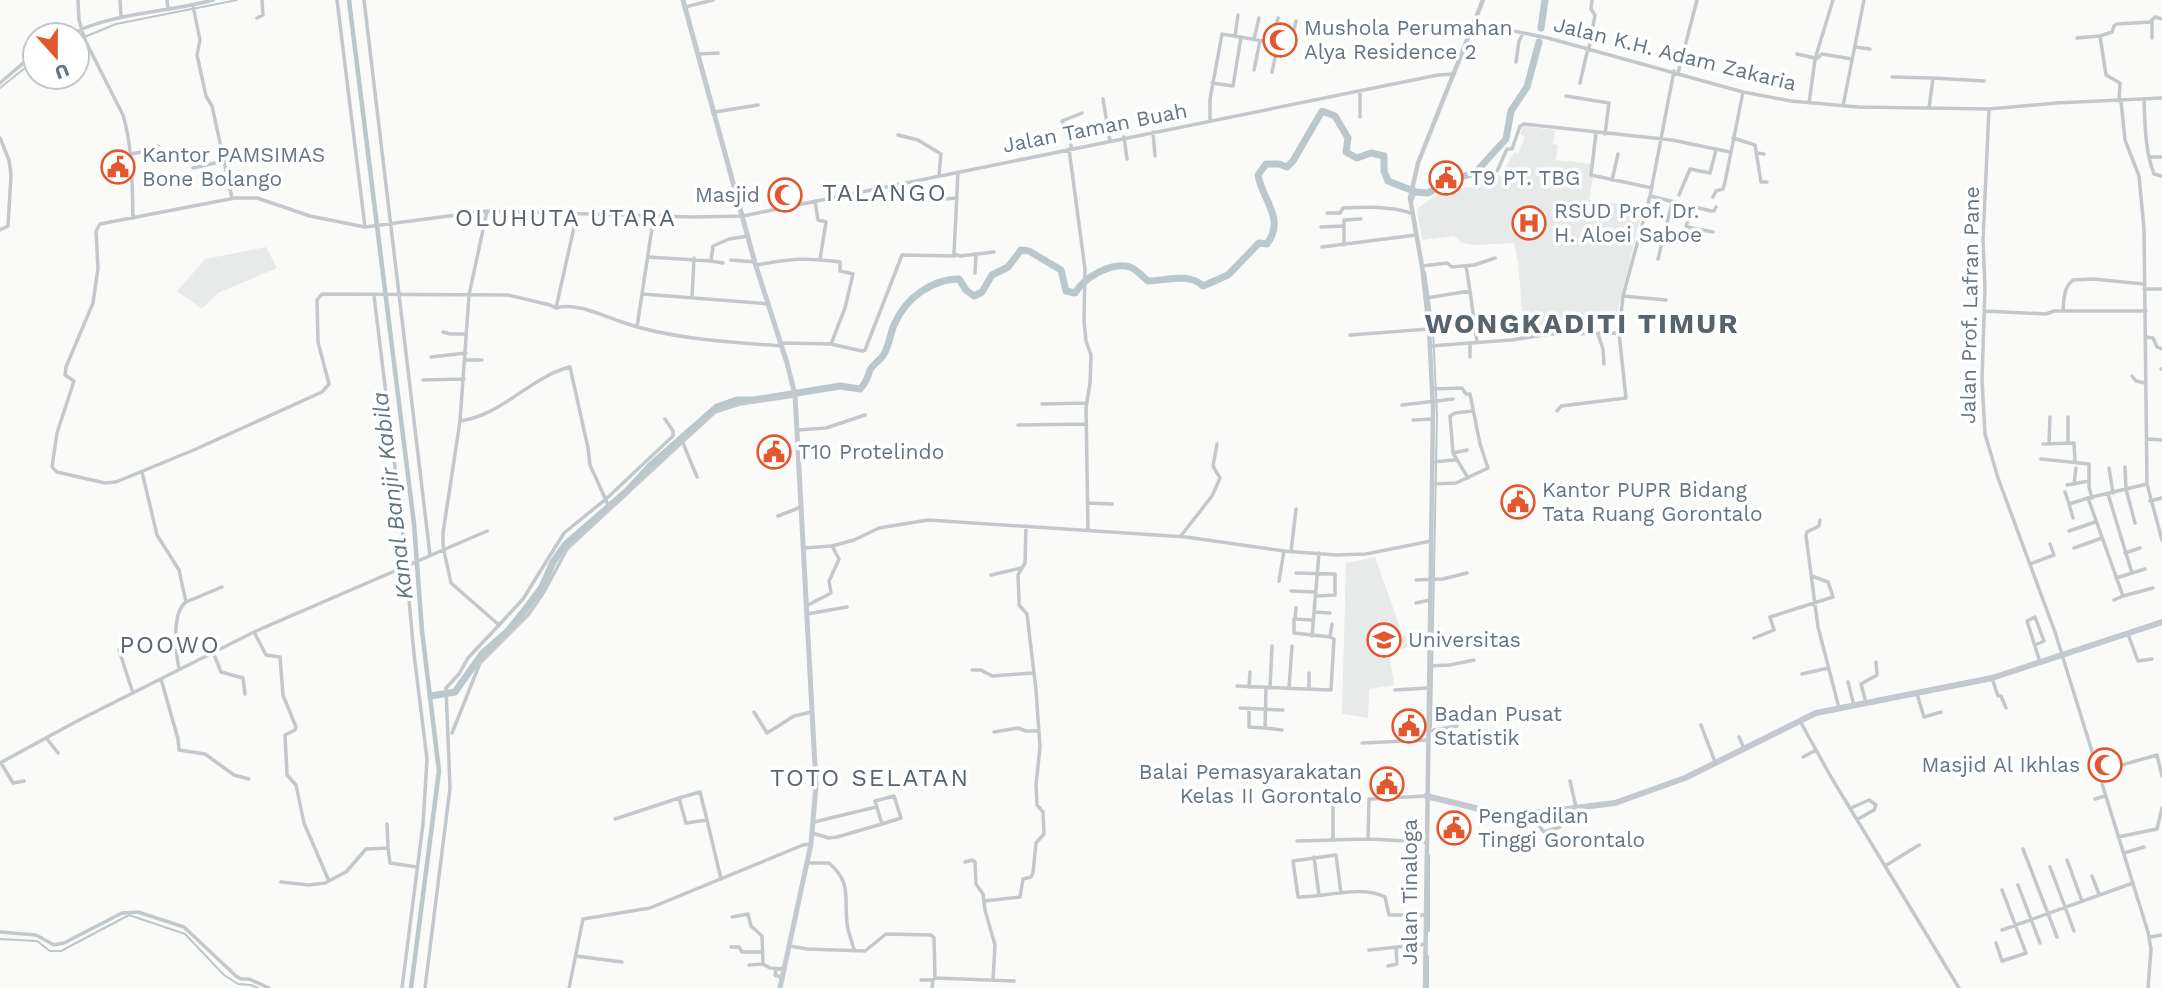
<svg xmlns="http://www.w3.org/2000/svg" width="2162" height="988" font-family="'Work Sans',sans-serif">
<style>
.built{fill:#e8e9e9}
.lines{fill:none;stroke-linecap:round;stroke-linejoin:round}
.stream{stroke:#bbc7cb;stroke-width:2}
.canal{stroke:#bbc7cb;stroke-width:4.5}
.river{stroke:#bbc7cb;stroke-width:7}
.minor{stroke:#c3c8cc;stroke-width:3.5}
.tertiary{stroke:#c3c8cc;stroke-width:4.5}
.secondary{stroke:#c3c9ce;stroke-width:5}
.primary{stroke:#c3c9ce;stroke-width:6}
.labels{text-anchor:middle;stroke-width:7;stroke-linejoin:round;paint-order:stroke}
.poi-label{font-size:21px;fill:#657683;stroke:#fff;text-anchor:start}
.street-label{font-size:21px;fill:#657683;stroke:#fff}
.water-label{font-size:23px;font-style:italic;fill:#60757c;stroke:#fff}
.quarter-label{font-size:24px;letter-spacing:2px;fill:#57646e;stroke:#fff}
.district-label{font-size:28px;font-weight:bold;letter-spacing:2px;fill:#57646e;stroke:#fff}
</style>
<rect width="100%" height="100%" fill="#fafaf8"/>
<!-- built -->
<path class="built" d="M1523,126L1555,130L1553,144L1558,145L1556,160L1592,164L1593,177L1589,200L1643,207L1615,321L1581,319L1579,330L1524,333L1518,262L1514,243L1477,245L1462,243L1454,236L1422,240L1417,209L1443,190L1473,187L1486,170L1501,176L1514,152L1518,153L1525,137L1520,134Z
M266,247L277,268L218,293L202,309L177,291L205,259Z
M1375,557L1403,636L1424,633V643L1389,652L1394,685L1369,689L1368,718L1342,714L1346,563Z"/>
<g class="lines">
<!-- stream -->
<path class="stream" d="M77,40L116,24L237,0
M0,88L35,60
M1412,201L1416,192
M1425,272L1433,331L1437,415L1431,727
M1429,931V855
M0,939L37,941L50,951H61L129,915L185,934L224,975L238,984L251,985L258,988
M1428,988V956"/>
<!-- canal -->
<path class="canal" d="M349,0L414,524L422,631L439,771L411,988"/>
<!-- river -->
<path class="river" d="M1541,28L1545,0
M431,696L455,692L482,654L507,632L524,611L542,587L553,562L565,545L626,492L650,466L717,407L737,400H754L840,386L860,389C867,382 867,378 870,370C873,364 881,360 884,354C890,344 890,332 895,323C906,298 932,279 959,279L966,290L974,296L982,292L992,275L1008,267L1021,250L1029,251L1061,270L1066,291L1075,293C1084,278 1111,261 1130,267C1136,269 1143,277 1148,281C1166,281 1188,272 1203,286L1228,275L1259,243L1267,244C1286,218 1262,200 1258,175L1266,164H1279L1287,167L1293,161L1322,111L1335,116L1348,138L1346,152L1357,158L1371,153L1384,156V171L1388,181L1416,192L1428,193L1450,180L1475,173L1506,139L1511,111L1527,87L1539,42"/>
<!-- minor -->
<path class="minor" d="M78,0L79,20L85,40L123,115C133,149 132,183 133,218
M120,0L121,17
M167,0L168,9
M337,0L365,227
M364,0L430,555
M193,6L200,40L197,55L206,96L212,106L232,198
M685,7L713,0
M257,18L263,15L262,0
M2152,21V38
M1474,23L1548,38L1743,92L1791,101L1858,107L1989,109L2056,103L2162,98
M69,35C114,12 165,13 213,0
M1235,36L1238,15
M2077,38L2100,36
M1254,39L1259,18
M1272,43L1278,18
M1855,47L1870,49
M1589,48L1595,15L1591,9L1592,0
M699,54L718,53
M1797,54L1815,58
M1815,59L1833,0
M1516,62L1519,41L1523,33
M1254,70L1260,41
M1674,71L1650,196L1711,211H1714L1716,207
M1272,72L1278,44
M1678,73L1697,0
M1892,77L1933,78L1929,108
M1933,78L1984,81
M0,83L35,53
M1212,83L1233,86L1241,37
M1580,83L1588,48
M1360,91V117
M1566,96L1609,103L1605,134
M1103,99L1110,141
M2144,99C2145,124 2145,151 2154,174L2162,176
M2119,101L2120,83L2106,75L2100,36L2112,32L2114,26L2117,24L2150,22L2155,17L2162,19
M2121,101L2125,140L2139,176L2144,229L2147,484L2162,540
M1809,103L1815,60L1822,54L1852,59
M1843,106L1864,0
M1989,109L1983,239L1985,288L1982,380L1985,434L1998,478L2055,632L2148,932L2151,949L2148,988
M715,112L758,105
M1210,121V99L1222,34L1286,45L1292,40L1296,21
M1153,132L1155,156
M1596,133L1591,175L1652,188
M898,135L918,140L941,154L939,175
M1124,137L1127,159
M0,138L9,160L11,175L8,226L0,230
M1733,138L1755,145L1761,182H1767
M1072,148L1062,121L1082,113
M1069,149L1085,269L1084,320L1086,341L1091,355L1090,383L1086,408L1088,529
M1757,153L1764,154
M131,154L152,150L158,146
M2150,157H2162
M193,168L224,161
M1497,171L1507,149H1512L1520,126L1524,124L1672,140L1730,152
M958,172L954,254L960,256L994,252
M1612,180L1618,154
M1679,195L1690,169L1710,173L1716,150
M1713,197L1716,191L1723,189L1725,182L1743,92
M930,200L957,198
M815,201L818,220L826,222L820,259
M487,211L469,295L460,421L443,533V546L451,583L499,625L523,599L564,533L606,499L673,436V431L665,419
M1327,213H1340L1343,208C1367,207 1389,206 1411,213
M1344,226V220L1361,219
M1321,227L1344,226V245
M1687,227L1713,232
M1642,228L1663,232
M1663,235L1673,242H1681L1683,240L1691,208
M1322,247L1416,235
M648,257L711,261L713,246L729,239L748,236
M1658,259L1672,203
M731,260L755,262
M711,261L723,263
M756,265C792,259 803,257 840,262V271L853,274L845,308L831,344
M1422,266L1447,263L1452,267L1474,265L1495,258
M1466,266L1470,291
M975,273L976,254
M2144,289H2162
M643,294L769,304
M374,296L402,524L414,654L427,759L423,824L402,988
M1623,296L1650,196
M692,298L694,258
M1426,298L1470,291L1477,342
M556,308L577,214
M1985,311L2046,314L2054,311H2146
M2063,311C2064,300 2063,288 2073,280L2093,279L2144,284
M637,327L654,215
M1512,327L1522,326L1523,338
M443,332L450,334H466
M1598,334L1603,349L1604,364
M1350,335L1429,329
M2146,337L2153,338L2157,347L2162,349
M781,343L831,344L862,351L865,350L902,255L955,256
M1470,343V357
M782,346C730,342 668,339 619,321C601,315 575,302 556,308L550,305L508,295L322,294L317,300L318,342L329,384L322,392L196,449L116,482L105,483L57,472L52,467L57,433L74,381L65,375L66,367L93,303L98,268L96,231L100,224L235,198H257L310,216L365,227L487,211L692,217L743,216L1438,75L1454,74
M1430,346L1511,340L1551,334L1619,333L1623,296L1666,300
M431,357L466,353
M465,360H482
M2161,369H2162
M2132,376L2136,381L2145,383
M423,380L464,379
M1042,404L1087,403
M1402,405L1453,399
M1557,411L1561,406L1626,398L1619,333
M2068,417V443
M1413,420L1433,419
M460,421C503,415 530,377 570,367L588,448L590,465L610,509L715,412L740,404L795,396
M1018,425L1086,424
M798,430L826,428L865,415
M2147,439L2162,440
M683,443L697,477
M2049,443L2050,417
M2043,444L2074,443L2075,461
M1467,450L1453,453L1468,478
M1453,453L1450,416L1455,413L1473,411
M2041,459L2089,464V487L2092,498
M1432,462L1455,460
M2125,467L2126,489L2135,523
M2109,468L2113,493
M142,472L157,535L179,570L186,602C171,613 176,652 179,669
M1432,484L1456,483L1488,468L1480,444L1470,394H1466L1462,388L1432,389
M2074,484L2076,468
M2147,484L2088,498L2123,596L2153,588
M2067,485L2089,481
M2065,492L2069,504L2088,498
M2108,494L2132,573
M2150,501L2162,498
M1087,503L1112,504
M2069,504L2073,518
M778,516L801,507
M1820,520L1819,526L1807,532L1806,536L1818,627L1839,708
M2069,531L2095,522
M1180,537L1212,496L1220,478L1213,466L1217,444
M804,548L832,546L854,540L879,528L928,520L1186,537L1284,551L1336,555L1366,554L1431,541
M2074,548L2102,538
M1291,552L1296,509
M2125,553L2140,548
M2030,564L2054,555L2050,544
M1296,573L1335,574V595L1316,596
M991,575L1021,568
M2116,578L2145,569
M1416,580L1443,579L1467,573
M1279,581L1284,551
M1291,591L1316,592
M2114,600L2123,596
M186,602L222,587
M1416,603L1430,600
M808,605L831,593L829,581L839,559L832,546
M1315,612L1330,613
M807,614L847,607
M1295,619L1296,608
M1313,620L1294,619V633L1330,637
M254,632L266,655L280,657L283,695L296,727L295,730L285,735L287,775L296,785L304,823L329,881
M2128,634L2138,661L2152,659
M1312,636L1319,553
M1754,638L1774,630L1770,617L1833,597L1828,582L1812,576
M2035,645L2044,641L2035,617L2027,621L2040,662
M119,650L133,693
M213,652L221,672L243,678L245,694
M1429,666L1450,665L1474,660
M972,670H981L992,676L1033,673
M1309,673V689
M1802,674L1828,668
M1992,678L1998,696H2001L2006,708
M161,679L178,739L179,750L205,754L234,775L249,779
M1848,682L1854,706
M1237,686L1331,690L1334,639L1330,637L1332,624
M1249,687L1250,672
M1266,688L1265,728L1282,730
M1270,688L1272,646
M1289,688L1292,646
M1395,690L1428,688
M1917,694L1924,717L1941,712
M1866,703L1861,684L1877,675L1876,662
M1240,708L1283,710
M1249,708V727L1265,728
M754,712L767,733L794,716L812,712
M1800,721L1831,777L1885,866L1919,845
M1701,725L1715,762
M1428,731L1457,726
M994,732L1018,728L1026,731H1039
M452,733L480,663L528,615L544,592L567,549L610,509
M1739,737L1744,748
M47,739L58,753
M1362,743L1427,740
M1803,757L1816,750
M0,763L79,720L254,632L487,531
M1,763L13,783L24,781
M2097,772L2157,755L2162,776
M1570,781L1576,807
M1426,796L1369,799L1368,839L1427,842
M679,798L700,792L707,820
M2095,799L2105,796
M1333,806V840
M1851,808L1869,800L1876,805L1874,810L1858,819
M1530,815L1544,832L1560,827L1557,812
M615,819L679,798L686,823L707,820L721,879
M814,822L876,807
M387,824L388,848
M812,833L829,838L837,837L882,824L875,801L894,796L901,818L882,824
M2118,837L2157,829L2162,808
M1297,841L1368,839
M2023,849L2057,937
M2124,853L2144,847
M1314,857L1319,895
M2067,860L2082,901
M965,862L972,860L975,862L976,884L983,894L985,910L995,945L993,980
M807,863H829C852,883 844,897 847,923C848,933 852,941 854,950
M1885,866L1959,988
M2050,867L2074,931
M2092,876L2099,894
M281,882L309,885L325,883L346,872L366,849L388,848L390,863L417,867
M2018,885L2040,943
M1341,893L1336,855L1293,861L1298,897C1325,898 1360,884 1385,897L1389,915H1426
M984,901L1020,897L1023,879L1031,877L1033,873L1036,843L1044,834L1043,812L1037,805L1036,785L1040,747L1036,690L1027,614L1019,605V599L1018,575L1025,563L1026,526
M732,917L748,914L751,926L762,936L763,964L770,968L785,969
M2002,930L2133,883
M0,932L36,935L54,945L64,943L122,913L138,912L184,927L236,976L241,979H249L269,988
M2150,937L2162,935
M1996,943L2002,961L2026,953L2002,890
M790,946L807,949L865,951L886,934L931,935L934,938L935,978
M731,947H739L742,952H762
M1369,950L1426,944
M576,956L622,962
M749,965L763,964
M1388,966L1397,964L1396,948
M776,969L775,975L783,978
M921,980H933
M425,988L450,788L446,688L459,674L468,658L499,625
M569,988L583,919L650,908L803,845L811,844
M932,988L933,980L935,978L1014,981"/>
<!-- tertiary -->
<path class="tertiary" d="M1425,988L1433,409L1429,329L1422,266L1410,198L1418,163L1483,0"/>
<!-- secondary -->
<path class="secondary" d="M683,0L755,263L787,363L795,395L816,785L811,844L780,988"/>
<!-- primary -->
<path class="primary" d="M1426,796L1496,813L1518,815L1615,803L1685,778L1816,713L1992,678L2162,622"/>
</g>
<!-- icons -->
<defs>
<symbol id="mosque-ring" viewBox="-11 -11 22 22"><circle r="9.5" fill="#fff" stroke="#e4572e" stroke-width="1.5"/><path d="M3.5-4.9A6 6 0 1 0 3.5 4.9A5 5 0 1 1 3.5-4.9Z" fill="#e4572e"/></symbol>
<symbol id="civic-ring" viewBox="-11 -11 22 22"><circle r="9.5" fill="#fff" stroke="#e4572e" stroke-width="1.5"/><path d="M-.6-6.5H3V-4.5H.6V-3L4-1V1h2V6H-6V1h2V-1L-.6-3ZM-1.2 2.5V6h2.4V2.5Z" fill="#e4572e"/></symbol>
<symbol id="hospital-ring" viewBox="-11 -11 22 22"><circle r="9.5" fill="#fff" stroke="#e4572e" stroke-width="1.5"/><path d="M-5-5h3v3.5h4V-5h3V5h-3V1.5h-4V5h-3Z" fill="#e4572e"/></symbol>
<symbol id="university-ring" viewBox="-11 -11 22 22"><circle r="9.5" fill="#fff" stroke="#e4572e" stroke-width="1.5"/><path d="M0-5L7-2L0 1L-7-2ZM-4 1L0 2.5L4 1V4Q0 6-4 4Z" fill="#e4572e"/></symbol>
</defs>
<g fill-rule="evenodd">
<use href="#mosque-ring" x="1261" y="21" width="38" height="38"/>
<use href="#civic-ring" x="99" y="148" width="38" height="38"/>
<use href="#civic-ring" x="1427" y="159" width="38" height="38"/>
<use href="#mosque-ring" x="766" y="176" width="38" height="38"/>
<use href="#hospital-ring" x="1510" y="204" width="38" height="38"/>
<use href="#civic-ring" x="755" y="433" width="38" height="38"/>
<use href="#civic-ring" x="1499" y="483" width="38" height="38"/>
<use href="#university-ring" x="1365" y="621" width="38" height="38"/>
<use href="#civic-ring" x="1390" y="707" width="38" height="38"/>
<use href="#mosque-ring" x="2086" y="746" width="38" height="38"/>
<use href="#civic-ring" x="1368" y="765" width="38" height="38"/>
<use href="#civic-ring" x="1435" y="809" width="38" height="38"/>
</g>
<g class="labels">
<!-- poi labels -->
<g class="poi-label">
<text x="1304" y="35">Mushola Perumahan<tspan x="1304" dy="24">Alya Residence 2</tspan></text>
<text x="142" y="162">Kantor PAMSIMAS<tspan x="142" dy="24">Bone Bolango</tspan></text>
<text x="1470" y="185">T9 PT. TBG</text>
<text x="760" y="202" text-anchor="end">Masjid</text>
<text x="1554" y="218">RSUD Prof. Dr.<tspan x="1554" dy="24">H. Aloei Saboe</tspan></text>
<text x="798" y="459">T10 Protelindo</text>
<text x="1542" y="497">Kantor PUPR Bidang<tspan x="1542" dy="24">Tata Ruang Gorontalo</tspan></text>
<text x="1408" y="647">Universitas</text>
<text x="1434" y="721">Badan Pusat<tspan x="1434" dy="24">Statistik</tspan></text>
<text x="2080" y="772" text-anchor="end">Masjid Al Ikhlas</text>
<text x="1362" y="779" text-anchor="end">Balai Pemasyarakatan<tspan x="1362" dy="24">Kelas II Gorontalo</tspan></text>
<text x="1478" y="823">Pengadilan<tspan x="1478" dy="24">Tinggi Gorontalo</tspan></text>
</g>
<!-- street labels -->
<g class="street-label">
<text transform="translate(1675 54) rotate(14)" y="7">Jalan K.H. Adam Zakaria</text>
<text transform="translate(1095 128) rotate(-11)" y="7">Jalan Taman Buah</text>
<text transform="translate(1970 305) rotate(-89)" y="7">Jalan Prof. Lafran Pane</text>
<text transform="translate(1410 892) rotate(-90)" y="7">Jalan Tinaloga</text>
</g>
<!-- water labels -->
<g class="water-label">
<text transform="translate(392 496) rotate(-97)" y="8">Kanal Banjir Kabila</text>
</g>
<!-- quarter labels -->
<g class="quarter-label">
<text x="885" y="201">TALANGO</text>
<text x="566" y="226">OLUHUTA UTARA</text>
<text x="170" y="653">POOWO</text>
<text x="870" y="786">TOTO SELATAN</text>
</g>
<!-- district labels -->
<g class="district-label">
<text x="1582" y="333">WONGKADITI TIMUR</text>
</g>
</g>
<!-- north arrow -->
<g transform="translate(56 56) rotate(159)"><circle r="33" fill="#ffffff" stroke="#c1c8cd" stroke-width="2"/>
<path d="M0-5L12 26L0 18L-12 26Z" fill="#e4572e"/>
<text y="-10" font-size="19" font-weight="bold" text-anchor="middle" fill="#657683">U</text>
</g>
</svg>
